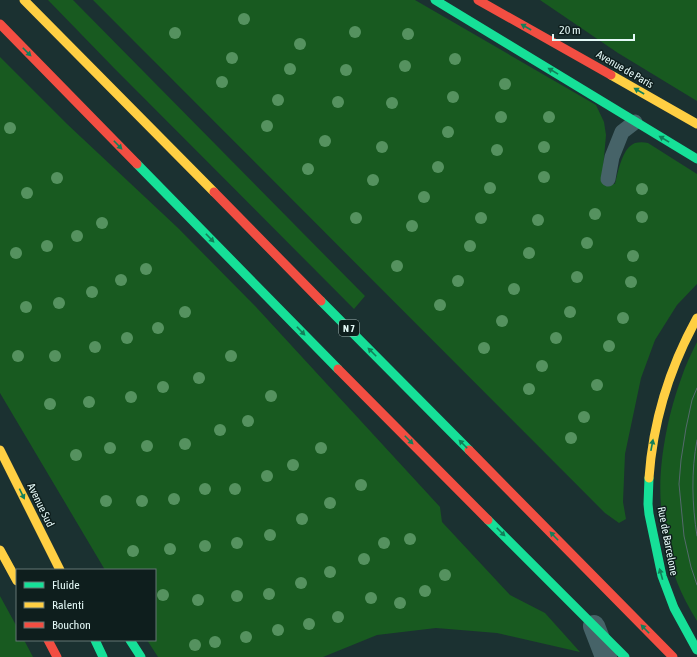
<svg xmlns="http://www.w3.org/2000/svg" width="697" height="657" font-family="'Asap Condensed',sans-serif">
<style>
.green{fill:#185a20}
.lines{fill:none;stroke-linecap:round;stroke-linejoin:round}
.lane{stroke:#466368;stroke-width:15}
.street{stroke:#466368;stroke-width:22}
.fast{stroke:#16e098;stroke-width:9}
.slow{stroke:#ffcf43;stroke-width:9}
.jam{stroke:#f24e42;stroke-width:9}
.tram{stroke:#546a6d;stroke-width:1}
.tree{fill:#55925f}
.oneway{fill:#127f5a}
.labels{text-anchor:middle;stroke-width:3;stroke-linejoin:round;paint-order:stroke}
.shield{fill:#0e1e1d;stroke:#a4b7b6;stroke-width:1}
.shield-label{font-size:10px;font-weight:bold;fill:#e4f9f7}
.street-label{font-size:11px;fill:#e4f9f7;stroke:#0e1e1d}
</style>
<rect width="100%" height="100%" fill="#1b3131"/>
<!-- green -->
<path class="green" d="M48,0H73L365,296L354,309L113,67Z
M93,0H415L596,105L604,122L606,135L602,180L615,184C618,172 622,148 635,143C639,142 644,142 648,143L697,174V284L677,305L655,340L641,378L625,454L623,502L626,519L619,523L605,513Z
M540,0H697V101L618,53Z
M0,57L67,124L178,228L256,307L440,507L442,522L510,595L545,613L580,652L497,633L436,628L377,635L323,657H158L147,640H155V570H105L0,393Z
M697,342V621C689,608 682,595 677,582C669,561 667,539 664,517L662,514C656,473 667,417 681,379C685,366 691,354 697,342Z
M0,596L17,627V640H24L33,657H0Z"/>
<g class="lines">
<!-- lane -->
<path class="lane" d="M608,179L612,157L622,132L635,122"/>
<!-- street -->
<path class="street" d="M594,626L606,657"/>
<!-- fast -->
<path class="fast" d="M435,0L697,159
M137,164L338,369
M321,301L469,450
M649,478L648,504L649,514L662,576L674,608L697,650
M488,520L625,657
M95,640L103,657
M130,640L141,657"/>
<!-- slow -->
<path class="slow" d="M24,0L214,192
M611,75L697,124
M0,450L60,570
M649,478C653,421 670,367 697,318
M0,550L17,581"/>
<!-- jam -->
<path class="jam" d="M478,0L611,75
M0,24L137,164
M214,192L321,301
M338,369L488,520
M469,450L673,657
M48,640L57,657"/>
<!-- tram -->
<path class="tram" d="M697,388L692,400L686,428L681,460L679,484L684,536L691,567L697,585
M697,440C691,472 692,504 697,536"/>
</g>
<!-- trees -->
<g class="tree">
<circle cx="244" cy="19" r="6"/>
<circle cx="355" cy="32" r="6"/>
<circle cx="175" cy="33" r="6"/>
<circle cx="408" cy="34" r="6"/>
<circle cx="300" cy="44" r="6"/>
<circle cx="232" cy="58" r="6"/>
<circle cx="455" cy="59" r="6"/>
<circle cx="405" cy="66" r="6"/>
<circle cx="290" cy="69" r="6"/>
<circle cx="346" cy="70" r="6"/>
<circle cx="222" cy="82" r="6"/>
<circle cx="505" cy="84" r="6"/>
<circle cx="453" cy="97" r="6"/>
<circle cx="278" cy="100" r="6"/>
<circle cx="338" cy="102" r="6"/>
<circle cx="392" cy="103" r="6"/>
<circle cx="501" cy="117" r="6"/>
<circle cx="549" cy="117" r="6"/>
<circle cx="267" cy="126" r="6"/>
<circle cx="10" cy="128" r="6"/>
<circle cx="448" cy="132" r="6"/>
<circle cx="325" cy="141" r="6"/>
<circle cx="382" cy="147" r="6"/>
<circle cx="544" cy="147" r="6"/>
<circle cx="497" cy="150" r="6"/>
<circle cx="438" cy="167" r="6"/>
<circle cx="308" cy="169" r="6"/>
<circle cx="544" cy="177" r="6"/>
<circle cx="57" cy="178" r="6"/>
<circle cx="373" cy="180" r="6"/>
<circle cx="490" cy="188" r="6"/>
<circle cx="642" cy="189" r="6"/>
<circle cx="27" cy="193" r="6"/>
<circle cx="424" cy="197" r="6"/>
<circle cx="595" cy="214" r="6"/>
<circle cx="642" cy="217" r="6"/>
<circle cx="356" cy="218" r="6"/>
<circle cx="481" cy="218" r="6"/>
<circle cx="538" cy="220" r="6"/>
<circle cx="102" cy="223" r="6"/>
<circle cx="412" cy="226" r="6"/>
<circle cx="77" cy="236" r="6"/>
<circle cx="587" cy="243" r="6"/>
<circle cx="47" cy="246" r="6"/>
<circle cx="470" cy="246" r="6"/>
<circle cx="16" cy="253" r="6"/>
<circle cx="529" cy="253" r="6"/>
<circle cx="633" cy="256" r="6"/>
<circle cx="397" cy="266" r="6"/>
<circle cx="146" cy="269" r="6"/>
<circle cx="577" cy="277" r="6"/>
<circle cx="121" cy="280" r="6"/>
<circle cx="458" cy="281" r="6"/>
<circle cx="631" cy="282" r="6"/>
<circle cx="514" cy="289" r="6"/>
<circle cx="92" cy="292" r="6"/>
<circle cx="59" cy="303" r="6"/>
<circle cx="440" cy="305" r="6"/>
<circle cx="26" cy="307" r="6"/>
<circle cx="185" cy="312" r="6"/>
<circle cx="570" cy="312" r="6"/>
<circle cx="623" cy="318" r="6"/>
<circle cx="502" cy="321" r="6"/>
<circle cx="158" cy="328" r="6"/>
<circle cx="127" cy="338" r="6"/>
<circle cx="556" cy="338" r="6"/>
<circle cx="609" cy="346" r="6"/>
<circle cx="95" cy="347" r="6"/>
<circle cx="484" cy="348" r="6"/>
<circle cx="18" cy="356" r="6"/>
<circle cx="55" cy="356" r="6"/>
<circle cx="231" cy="356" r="6"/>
<circle cx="542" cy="366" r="6"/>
<circle cx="199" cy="378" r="6"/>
<circle cx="597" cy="385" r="6"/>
<circle cx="163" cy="387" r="6"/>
<circle cx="529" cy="389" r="6"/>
<circle cx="271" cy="396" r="6"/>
<circle cx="131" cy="397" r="6"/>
<circle cx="89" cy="402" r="6"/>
<circle cx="50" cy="404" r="6"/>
<circle cx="584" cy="417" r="6"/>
<circle cx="248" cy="421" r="6"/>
<circle cx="220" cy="430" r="6"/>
<circle cx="571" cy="438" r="6"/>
<circle cx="185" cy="444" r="6"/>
<circle cx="147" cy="446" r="6"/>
<circle cx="110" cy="448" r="6"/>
<circle cx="321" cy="448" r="6"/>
<circle cx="76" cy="455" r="6"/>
<circle cx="293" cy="465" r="6"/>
<circle cx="267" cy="476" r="6"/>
<circle cx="361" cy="485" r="6"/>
<circle cx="205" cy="489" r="6"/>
<circle cx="235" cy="489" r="6"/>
<circle cx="174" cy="499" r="6"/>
<circle cx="106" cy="501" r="6"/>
<circle cx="142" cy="501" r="6"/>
<circle cx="330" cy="503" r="6"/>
<circle cx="302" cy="519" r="6"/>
<circle cx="270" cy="535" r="6"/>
<circle cx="410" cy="539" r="6"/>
<circle cx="237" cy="543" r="6"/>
<circle cx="384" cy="543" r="6"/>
<circle cx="205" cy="546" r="6"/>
<circle cx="170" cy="549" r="6"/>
<circle cx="133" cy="551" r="6"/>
<circle cx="364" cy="559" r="6"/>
<circle cx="330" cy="572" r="6"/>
<circle cx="445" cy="575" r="6"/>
<circle cx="301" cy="583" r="6"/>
<circle cx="425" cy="591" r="6"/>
<circle cx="269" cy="594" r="6"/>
<circle cx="163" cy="595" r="6"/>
<circle cx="237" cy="596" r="6"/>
<circle cx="371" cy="598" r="6"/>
<circle cx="198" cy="600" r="6"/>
<circle cx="400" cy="603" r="6"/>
<circle cx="338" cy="617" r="6"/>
<circle cx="309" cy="624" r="6"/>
<circle cx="278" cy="630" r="6"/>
<circle cx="246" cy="637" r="6"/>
<circle cx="215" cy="642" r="6"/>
<circle cx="195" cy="645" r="6"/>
</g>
<!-- one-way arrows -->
<defs><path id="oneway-solid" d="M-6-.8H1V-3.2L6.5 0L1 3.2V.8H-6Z"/></defs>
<g class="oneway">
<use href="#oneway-solid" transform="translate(526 27) rotate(-150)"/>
<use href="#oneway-solid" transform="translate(27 52) rotate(45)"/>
<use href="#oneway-solid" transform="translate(553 71) rotate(-149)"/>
<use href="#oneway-solid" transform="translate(639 91) rotate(-150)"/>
<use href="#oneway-solid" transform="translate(664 139) rotate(-149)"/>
<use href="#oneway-solid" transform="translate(118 145) rotate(46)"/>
<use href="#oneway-solid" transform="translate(210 238) rotate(46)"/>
<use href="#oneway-solid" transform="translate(301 331) rotate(46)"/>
<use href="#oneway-solid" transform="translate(372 352) rotate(-135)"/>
<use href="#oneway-solid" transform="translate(409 440) rotate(45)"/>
<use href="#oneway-solid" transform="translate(463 444) rotate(-135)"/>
<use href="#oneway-solid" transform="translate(652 445) rotate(-79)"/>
<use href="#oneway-solid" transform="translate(22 494) rotate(64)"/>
<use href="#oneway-solid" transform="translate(501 532) rotate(45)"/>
<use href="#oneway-solid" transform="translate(554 536) rotate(-134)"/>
<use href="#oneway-solid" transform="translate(661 574) rotate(-106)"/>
<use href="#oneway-solid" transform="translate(645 629) rotate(-134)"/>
</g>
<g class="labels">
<!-- shield labels -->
<rect class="shield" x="339" y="320" width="20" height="16" rx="3"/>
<g class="shield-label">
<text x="349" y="332">N 7</text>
</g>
<!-- street labels -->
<g class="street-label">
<text transform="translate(625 69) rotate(30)" y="4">Avenue de Paris</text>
<text transform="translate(41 505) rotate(64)" y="4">Avenue Sud</text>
<text transform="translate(668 541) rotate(79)" y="4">Rue de Barcelone</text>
</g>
</g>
<!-- legend -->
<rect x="16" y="569" width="140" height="72" fill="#0e1e1d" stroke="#647674"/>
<rect x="24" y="582" width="20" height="6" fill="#16e098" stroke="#647674"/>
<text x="52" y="589" font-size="12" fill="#e4f9f7">Fluide</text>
<rect x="24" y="602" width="20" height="6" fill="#ffcf43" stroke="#647674"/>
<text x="52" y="609" font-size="12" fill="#e4f9f7">Ralenti</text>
<rect x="24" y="622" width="20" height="6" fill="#f24e42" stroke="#647674"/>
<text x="52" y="629" font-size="12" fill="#e4f9f7">Bouchon</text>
<!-- scale -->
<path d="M553 34v6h81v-6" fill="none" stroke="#e4f9f7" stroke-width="2"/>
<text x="559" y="34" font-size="12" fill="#e4f9f7" stroke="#0e1e1d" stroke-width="3" paint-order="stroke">20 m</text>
</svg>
